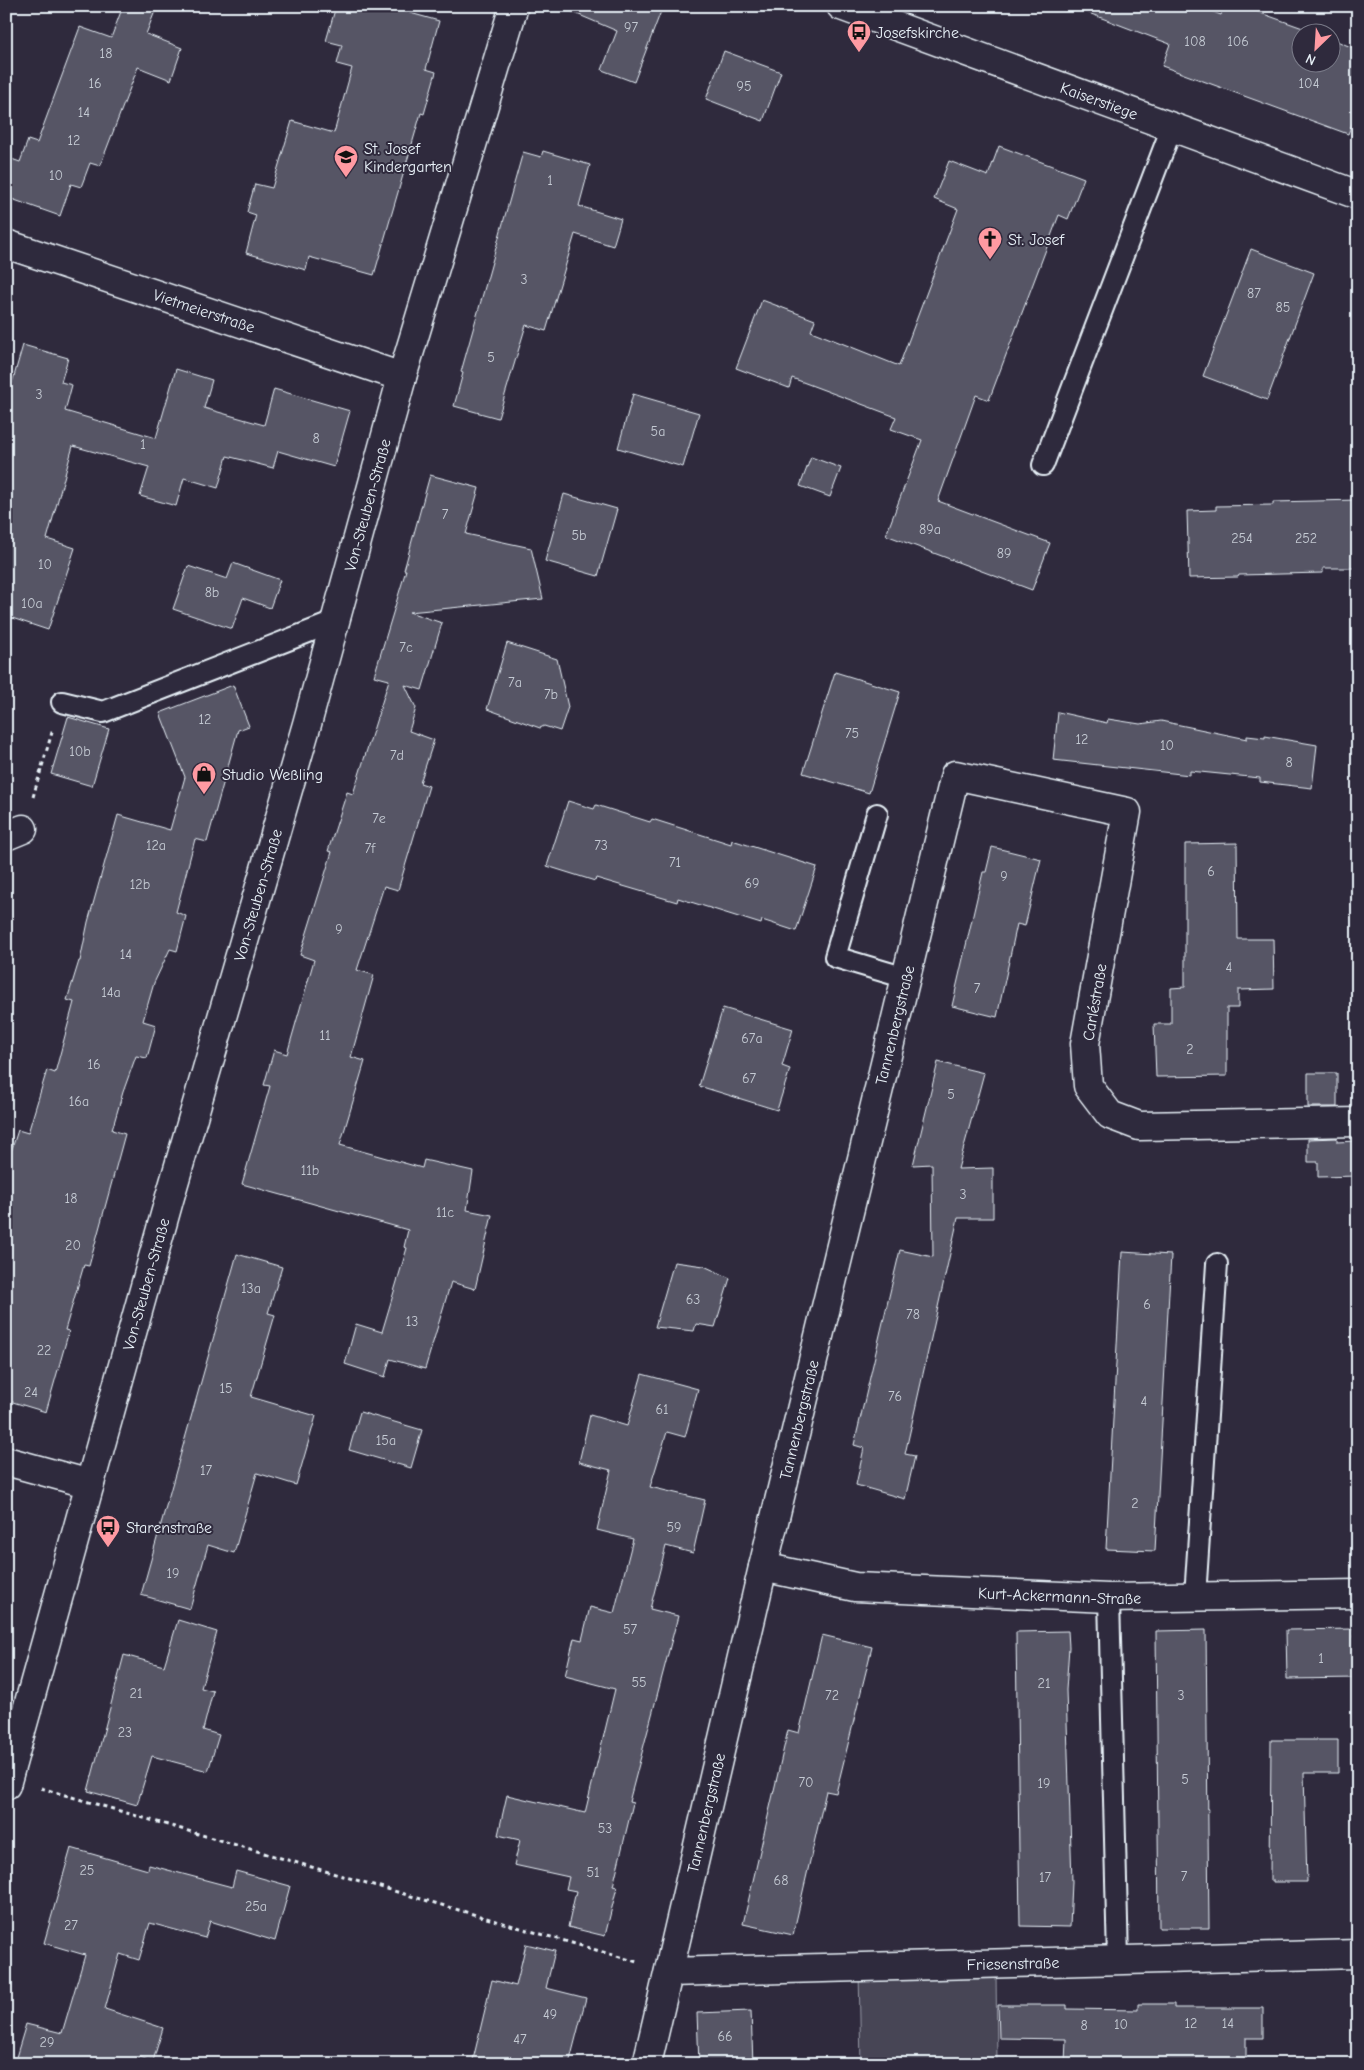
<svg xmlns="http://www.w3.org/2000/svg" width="1364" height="2070" font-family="'Comic Neue',sans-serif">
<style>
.green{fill:#464455;stroke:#979aa6}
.building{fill:#575565;stroke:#e8f1f8}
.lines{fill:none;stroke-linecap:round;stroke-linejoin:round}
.lane-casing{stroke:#e8f1f8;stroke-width:24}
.street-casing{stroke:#e8f1f8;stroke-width:31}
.secondary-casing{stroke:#e8f1f8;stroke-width:31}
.path{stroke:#e8f1f8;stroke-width:3;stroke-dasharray:4 4;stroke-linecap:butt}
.lane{stroke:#2f2a3d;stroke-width:20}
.street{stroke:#2f2a3d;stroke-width:28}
.secondary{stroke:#2f2a3d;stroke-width:28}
.labels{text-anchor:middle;stroke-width:4;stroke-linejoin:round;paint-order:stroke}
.number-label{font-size:14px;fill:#c4cad3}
.poi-label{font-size:16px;fill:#e8f1f8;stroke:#2f2a3d;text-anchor:start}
.street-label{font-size:16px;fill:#e8f1f8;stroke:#2f2a3d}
</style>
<rect width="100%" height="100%" fill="#2f2a3d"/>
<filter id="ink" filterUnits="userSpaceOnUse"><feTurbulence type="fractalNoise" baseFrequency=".02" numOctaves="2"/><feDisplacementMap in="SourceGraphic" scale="10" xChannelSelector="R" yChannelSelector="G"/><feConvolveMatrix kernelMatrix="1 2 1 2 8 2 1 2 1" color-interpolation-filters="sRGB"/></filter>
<g filter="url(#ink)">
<!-- green -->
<path class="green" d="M859,1973H996L997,2064H861Z"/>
<!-- building -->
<path class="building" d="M123,6H157L146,34L182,48L171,80L138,67L100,166L90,163L81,187L71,184L60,216L6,197V157L20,162L28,140L37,143L80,27L111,38Z
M336,6H385L439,21L426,69L436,72L424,114L421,113L374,275L309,257L306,270L246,253L256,215L247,212L255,184L272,188L292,121L334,133L352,68L337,64L342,45L326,41Z
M558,6H663L634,82L602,70L617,31Z
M1078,6H1198L1221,15L1224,6H1241L1314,32H1302V62H1332V39L1358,50V109L1348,134L1162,66L1170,44L1078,9Z
M724,51L781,72L763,121L706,99Z
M999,146L1084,178L1068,219L1059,215L989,400L976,395L938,501L1050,543L1032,590L886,535L922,440L891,429L896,417L792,378L789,388L736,368L762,300L815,320L811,331L899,366L958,209L934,199L949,161L988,176Z
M543,151L590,165L579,206L621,219L613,246L575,234L546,331L526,325L498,418L454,406L463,373L461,372L523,152L541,157Z
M1251,249L1314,273L1267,400L1203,376Z
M23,345L68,358L61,382L72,385L65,411L156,438L176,369L212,380L204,408L264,425L274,389L350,411L334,467L278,451L273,468L227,456L218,488L184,478L176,506L140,496L149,467L73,446L47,539L75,548L48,630L6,616V404Z
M633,394L699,413L683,467L618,448Z
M811,457L841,468L830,497L800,486Z
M430,475L479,488L466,534L531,548L543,599L409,612L442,623L422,690L405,685L416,708L409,731L434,740L420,783L429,786L398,890L384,886L357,970L374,975L351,1057L365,1061L340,1145L422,1168L424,1160L473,1171L467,1210L492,1215L475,1289L451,1282L425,1369L390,1359L385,1377L345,1364L356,1324L382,1332L407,1248L404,1247L408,1230L242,1184L270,1086L264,1085L274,1050L287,1054L314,960L300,955L332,852L328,851L347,792L353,794L389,680L374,676L406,570H404Z
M564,494L617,509L598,576L545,561Z
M1358,500V568H1323V573L1239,575L1238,577L1189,578L1187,511L1216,510V506L1273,505V502Z
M233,563L280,580L270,608L243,598L232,629L173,609L188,566L227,579Z
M507,643L557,659L568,707L560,731L544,726L540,728L487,709Z
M835,672L900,692L869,793L803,773Z
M233,685L249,726L238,730L207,842L195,839L176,912L186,916L177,951L170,949L154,983L143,1021L156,1025L147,1058L136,1056L123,1092L112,1130L125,1134L89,1266L84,1265L65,1330L69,1331L46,1412L6,1400V1167L18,1130L28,1133L47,1070L55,1073L74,1002L67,1000L79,961H80L88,922L118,815L170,830L185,777L160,713Z
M1058,712L1107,723L1108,719L1140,724L1161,721L1247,739V736L1265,738V736L1317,745L1312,788L1260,782V778L1190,771V775L1053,760Z
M68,717L109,729L92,786L51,774Z
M568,801L594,809L596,805L650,822L652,819L731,844L732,840L817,867L796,931L762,920L761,924L678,898L677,902L596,878L595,881L547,866Z
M1237,843L1238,939H1273L1274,989L1238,990V1008H1227V1076L1156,1077L1154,1024H1171V988L1185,987V844Z
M992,847L1041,859L1025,926L1017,924L997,1017L952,1006L983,872H986Z
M723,1008L793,1029L782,1066L790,1069L777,1110L699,1086Z
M938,1062L984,1073L958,1169L993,1168V1218H958L905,1454L915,1456L905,1499L856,1485L864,1448L854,1445L900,1250L933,1257L932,1164L913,1165Z
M1308,1073H1337V1107H1308Z
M1337,1138V1142L1357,1141L1358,1176L1318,1177V1162H1308V1139Z
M1122,1252L1171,1255L1155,1551L1106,1549Z
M237,1254L282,1267L268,1313L275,1315L251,1397L316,1416L296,1485L257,1473L234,1553L208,1545L190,1609L141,1595Z
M674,1262L704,1266L730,1278L715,1327L696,1324L694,1331L655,1327Z
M642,1374L698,1389L685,1437L667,1432L650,1487L705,1500L693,1553L666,1546L650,1609L678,1616L629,1802L633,1803L613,1886L617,1887L605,1936L568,1927L576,1891L566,1889L569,1877L514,1865L520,1840L498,1835L507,1795L585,1813L615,1689L565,1676L574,1638L582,1640L590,1607L614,1613L633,1539L597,1530L611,1470L579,1462L590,1415L627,1426Z
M360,1412L422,1430L411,1468L349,1450Z
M178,1620L217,1632L201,1688L213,1691L203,1730L219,1735L208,1771L152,1756L137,1805L88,1791L124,1655L164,1666Z
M1354,1629L1355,1638H1358V1678L1287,1679L1286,1630Z
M1206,1630L1209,1928H1159L1156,1631Z
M1068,1631L1069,1647L1066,1690L1072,1882L1070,1927L1020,1926L1016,1632Z
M822,1635L872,1647L836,1793L826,1791L793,1935L743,1924L788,1730L799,1733Z
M1271,1740H1338V1773H1304L1307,1882H1273V1880H1270Z
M71,1848L148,1870L149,1865L232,1887L236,1871L290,1886L275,1941L210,1921L205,1938L150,1923L139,1960L120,1954L105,2009L163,2028L153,2061L139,2057L138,2064H14L26,2024L62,2033L85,1955L44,1943Z
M526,1944L555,1951L546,1988L586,1998L569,2064H472L492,1980L516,1986Z
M1138,2004H1174V2008H1263V2038H1246V2064H1065L1066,2039L999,2038L998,2005H1067V2009L1138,2010Z
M751,2011L753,2064H699L697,2013Z"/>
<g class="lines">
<defs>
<path id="lane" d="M1043,465L1172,127
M62,702L103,712L334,622
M877,814L835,957L906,978
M1195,1597L1217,1264
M1109,1598L1118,1960"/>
<g id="street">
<path id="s1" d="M6,244L402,377"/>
<path d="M6,836L23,829"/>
<path d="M6,1461L90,1484"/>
<path id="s2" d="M763,1567L855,1587L1109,1598L1358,1594"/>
<path id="s3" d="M6,1785L169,1200L307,724L402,377L514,6"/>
<path id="s4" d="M669,1972L1358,1954"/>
<path id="s5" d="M647,2064L763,1567L955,775L1127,812L1085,1044L1088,1086L1110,1115L1139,1126L1358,1122"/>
</g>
<g id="secondary">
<path id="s6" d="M841,6L1358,195"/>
</g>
</defs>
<!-- lane casing -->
<use href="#lane" class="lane-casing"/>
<!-- street casing -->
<use href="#street" class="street-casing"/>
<!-- secondary casing -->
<use href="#secondary" class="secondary-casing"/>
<!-- path -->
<path class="path" d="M33,797L53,729
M41,1788L637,1962"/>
<!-- lane -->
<use href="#lane" class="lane"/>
<!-- street -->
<use href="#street" class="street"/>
<!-- secondary -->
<use href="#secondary" class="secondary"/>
</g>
</g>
<!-- icons -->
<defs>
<symbol id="bus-pin" viewBox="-11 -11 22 30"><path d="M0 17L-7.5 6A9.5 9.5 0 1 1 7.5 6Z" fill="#ff9aa2" stroke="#2f2a3d"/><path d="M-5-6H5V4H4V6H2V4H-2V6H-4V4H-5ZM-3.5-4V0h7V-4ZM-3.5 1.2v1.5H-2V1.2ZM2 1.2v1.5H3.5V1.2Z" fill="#111"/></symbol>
<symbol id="school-pin" viewBox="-11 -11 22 30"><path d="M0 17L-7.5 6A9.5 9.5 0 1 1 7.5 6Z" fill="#ff9aa2" stroke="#2f2a3d"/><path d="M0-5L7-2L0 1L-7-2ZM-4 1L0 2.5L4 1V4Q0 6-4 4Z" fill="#111"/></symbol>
<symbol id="church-pin" viewBox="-11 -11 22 30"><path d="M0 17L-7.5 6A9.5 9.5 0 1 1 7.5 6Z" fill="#ff9aa2" stroke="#2f2a3d"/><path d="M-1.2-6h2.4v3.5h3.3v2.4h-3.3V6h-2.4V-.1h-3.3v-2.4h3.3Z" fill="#111"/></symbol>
<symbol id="shop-pin" viewBox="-11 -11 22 30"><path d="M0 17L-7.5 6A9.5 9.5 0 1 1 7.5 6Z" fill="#ff9aa2" stroke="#2f2a3d"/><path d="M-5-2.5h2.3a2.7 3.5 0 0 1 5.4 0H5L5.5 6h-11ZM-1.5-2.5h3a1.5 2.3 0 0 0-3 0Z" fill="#111"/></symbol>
</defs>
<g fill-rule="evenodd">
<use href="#bus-pin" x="845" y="18" width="28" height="38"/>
<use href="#school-pin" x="332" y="143" width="28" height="38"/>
<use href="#church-pin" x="976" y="225" width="28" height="38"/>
<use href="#shop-pin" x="190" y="760" width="28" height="38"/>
<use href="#bus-pin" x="94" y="1513" width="28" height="38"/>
</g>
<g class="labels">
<!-- number labels -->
<g class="number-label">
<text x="631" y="32">97</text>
<text x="1195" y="46">108</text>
<text x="1238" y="46">106</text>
<text x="106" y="58">18</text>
<text x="95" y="88">16</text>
<text x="1309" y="88">104</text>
<text x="744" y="91">95</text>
<text x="84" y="117">14</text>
<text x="74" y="145">12</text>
<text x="56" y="180">10</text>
<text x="550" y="185">1</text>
<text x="524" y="284">3</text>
<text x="1254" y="298">87</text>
<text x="1283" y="312">85</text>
<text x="491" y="362">5</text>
<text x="39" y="399">3</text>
<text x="658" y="436">5a</text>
<text x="316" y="443">8</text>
<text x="143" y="449">1</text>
<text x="445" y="519">7</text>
<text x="930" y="534">89a</text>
<text x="579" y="540">5b</text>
<text x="1242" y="543">254</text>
<text x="1306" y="543">252</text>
<text x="1004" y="558">89</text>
<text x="45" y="569">10</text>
<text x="212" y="597">8b</text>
<text x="32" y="608">10a</text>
<text x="406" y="652">7c</text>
<text x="515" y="687">7a</text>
<text x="551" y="699">7b</text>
<text x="205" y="724">12</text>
<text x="852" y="738">75</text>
<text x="1082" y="744">12</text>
<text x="1167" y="750">10</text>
<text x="80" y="756">10b</text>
<text x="397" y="760">7d</text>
<text x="1289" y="767">8</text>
<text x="379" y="823">7e</text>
<text x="156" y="850">12a</text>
<text x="601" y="850">73</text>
<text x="370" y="853">7f</text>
<text x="675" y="867">71</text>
<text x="1211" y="876">6</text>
<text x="1004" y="881">9</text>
<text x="752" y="888">69</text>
<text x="140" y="889">12b</text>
<text x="339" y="934">9</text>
<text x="126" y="959">14</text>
<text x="1229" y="972">4</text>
<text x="977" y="993">7</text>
<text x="111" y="997">14a</text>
<text x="325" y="1040">11</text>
<text x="752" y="1043">67a</text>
<text x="1190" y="1054">2</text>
<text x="94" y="1069">16</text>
<text x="749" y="1083">67</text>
<text x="951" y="1099">5</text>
<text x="79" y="1106">16a</text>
<text x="310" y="1175">11b</text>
<text x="963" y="1199">3</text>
<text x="71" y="1203">18</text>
<text x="445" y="1217">11c</text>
<text x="73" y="1250">20</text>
<text x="251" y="1293">13a</text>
<text x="693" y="1304">63</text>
<text x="1147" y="1309">6</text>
<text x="913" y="1319">78</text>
<text x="412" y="1326">13</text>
<text x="44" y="1355">22</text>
<text x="226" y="1393">15</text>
<text x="31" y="1397">24</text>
<text x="895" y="1401">76</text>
<text x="1144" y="1406">4</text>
<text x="662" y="1414">61</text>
<text x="386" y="1445">15a</text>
<text x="206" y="1475">17</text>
<text x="1135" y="1508">2</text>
<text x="674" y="1532">59</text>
<text x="173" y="1578">19</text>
<text x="630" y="1634">57</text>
<text x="1321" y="1663">1</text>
<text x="639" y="1687">55</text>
<text x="1044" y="1688">21</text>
<text x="136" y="1698">21</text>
<text x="832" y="1700">72</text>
<text x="1181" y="1700">3</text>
<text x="125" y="1737">23</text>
<text x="1185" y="1784">5</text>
<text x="806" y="1787">70</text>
<text x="1044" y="1788">19</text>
<text x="605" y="1833">53</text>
<text x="87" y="1875">25</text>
<text x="593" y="1877">51</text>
<text x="1184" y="1881">7</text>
<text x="1045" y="1882">17</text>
<text x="781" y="1885">68</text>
<text x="256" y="1911">25a</text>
<text x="71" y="1930">27</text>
<text x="550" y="2019">49</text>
<text x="1191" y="2028">12</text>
<text x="1228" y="2028">14</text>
<text x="1121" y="2029">10</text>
<text x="1084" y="2030">8</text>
<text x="725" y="2041">66</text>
<text x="520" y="2044">47</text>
<text x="47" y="2047">29</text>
</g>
<!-- poi labels -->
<g class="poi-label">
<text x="876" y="38">Josefskirche</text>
<text x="364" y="154">St. Josef<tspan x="364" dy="18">Kindergarten</tspan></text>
<text x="1008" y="245">St. Josef</text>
<text x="222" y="780">Studio Weßling</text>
<text x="126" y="1533">Starenstraße</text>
</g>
<!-- street labels -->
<g class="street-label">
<text dy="6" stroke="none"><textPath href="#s6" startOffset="275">Kaiserstiege</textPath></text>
<text dy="6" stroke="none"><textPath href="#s1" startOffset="209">Vietmeierstraße</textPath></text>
<text dy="6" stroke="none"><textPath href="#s3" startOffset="1330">Von-Steuben-Straße</textPath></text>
<text dy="6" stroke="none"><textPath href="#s3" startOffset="925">Von-Steuben-Straße</textPath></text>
<text transform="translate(1094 1002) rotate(-80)" y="6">Carléstraße</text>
<text dy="6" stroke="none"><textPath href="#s5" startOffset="1068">Tannenbergstraße</textPath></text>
<text dy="6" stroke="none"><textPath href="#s3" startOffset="520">Von-Steuben-Straße</textPath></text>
<text dy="6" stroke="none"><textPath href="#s5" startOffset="662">Tannenbergstraße</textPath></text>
<text dy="6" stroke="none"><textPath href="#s2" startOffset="299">Kurt-Ackermann-Straße</textPath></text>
<text dy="6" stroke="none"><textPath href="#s5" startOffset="258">Tannenbergstraße</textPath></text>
<text dy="6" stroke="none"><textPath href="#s4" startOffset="344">Friesenstraße</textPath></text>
</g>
</g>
<!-- margin -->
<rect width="1364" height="2070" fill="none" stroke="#2f2a3d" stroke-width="25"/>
<rect x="12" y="12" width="1339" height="2045" fill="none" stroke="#e8f1f8" stroke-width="2" filter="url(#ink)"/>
<!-- north arrow -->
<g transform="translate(1316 48) rotate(205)"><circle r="24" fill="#2f2a3d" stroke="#797a88"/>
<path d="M0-4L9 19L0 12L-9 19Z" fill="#ff9aa2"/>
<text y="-8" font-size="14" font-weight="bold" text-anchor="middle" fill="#e8f1f8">N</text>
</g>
</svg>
